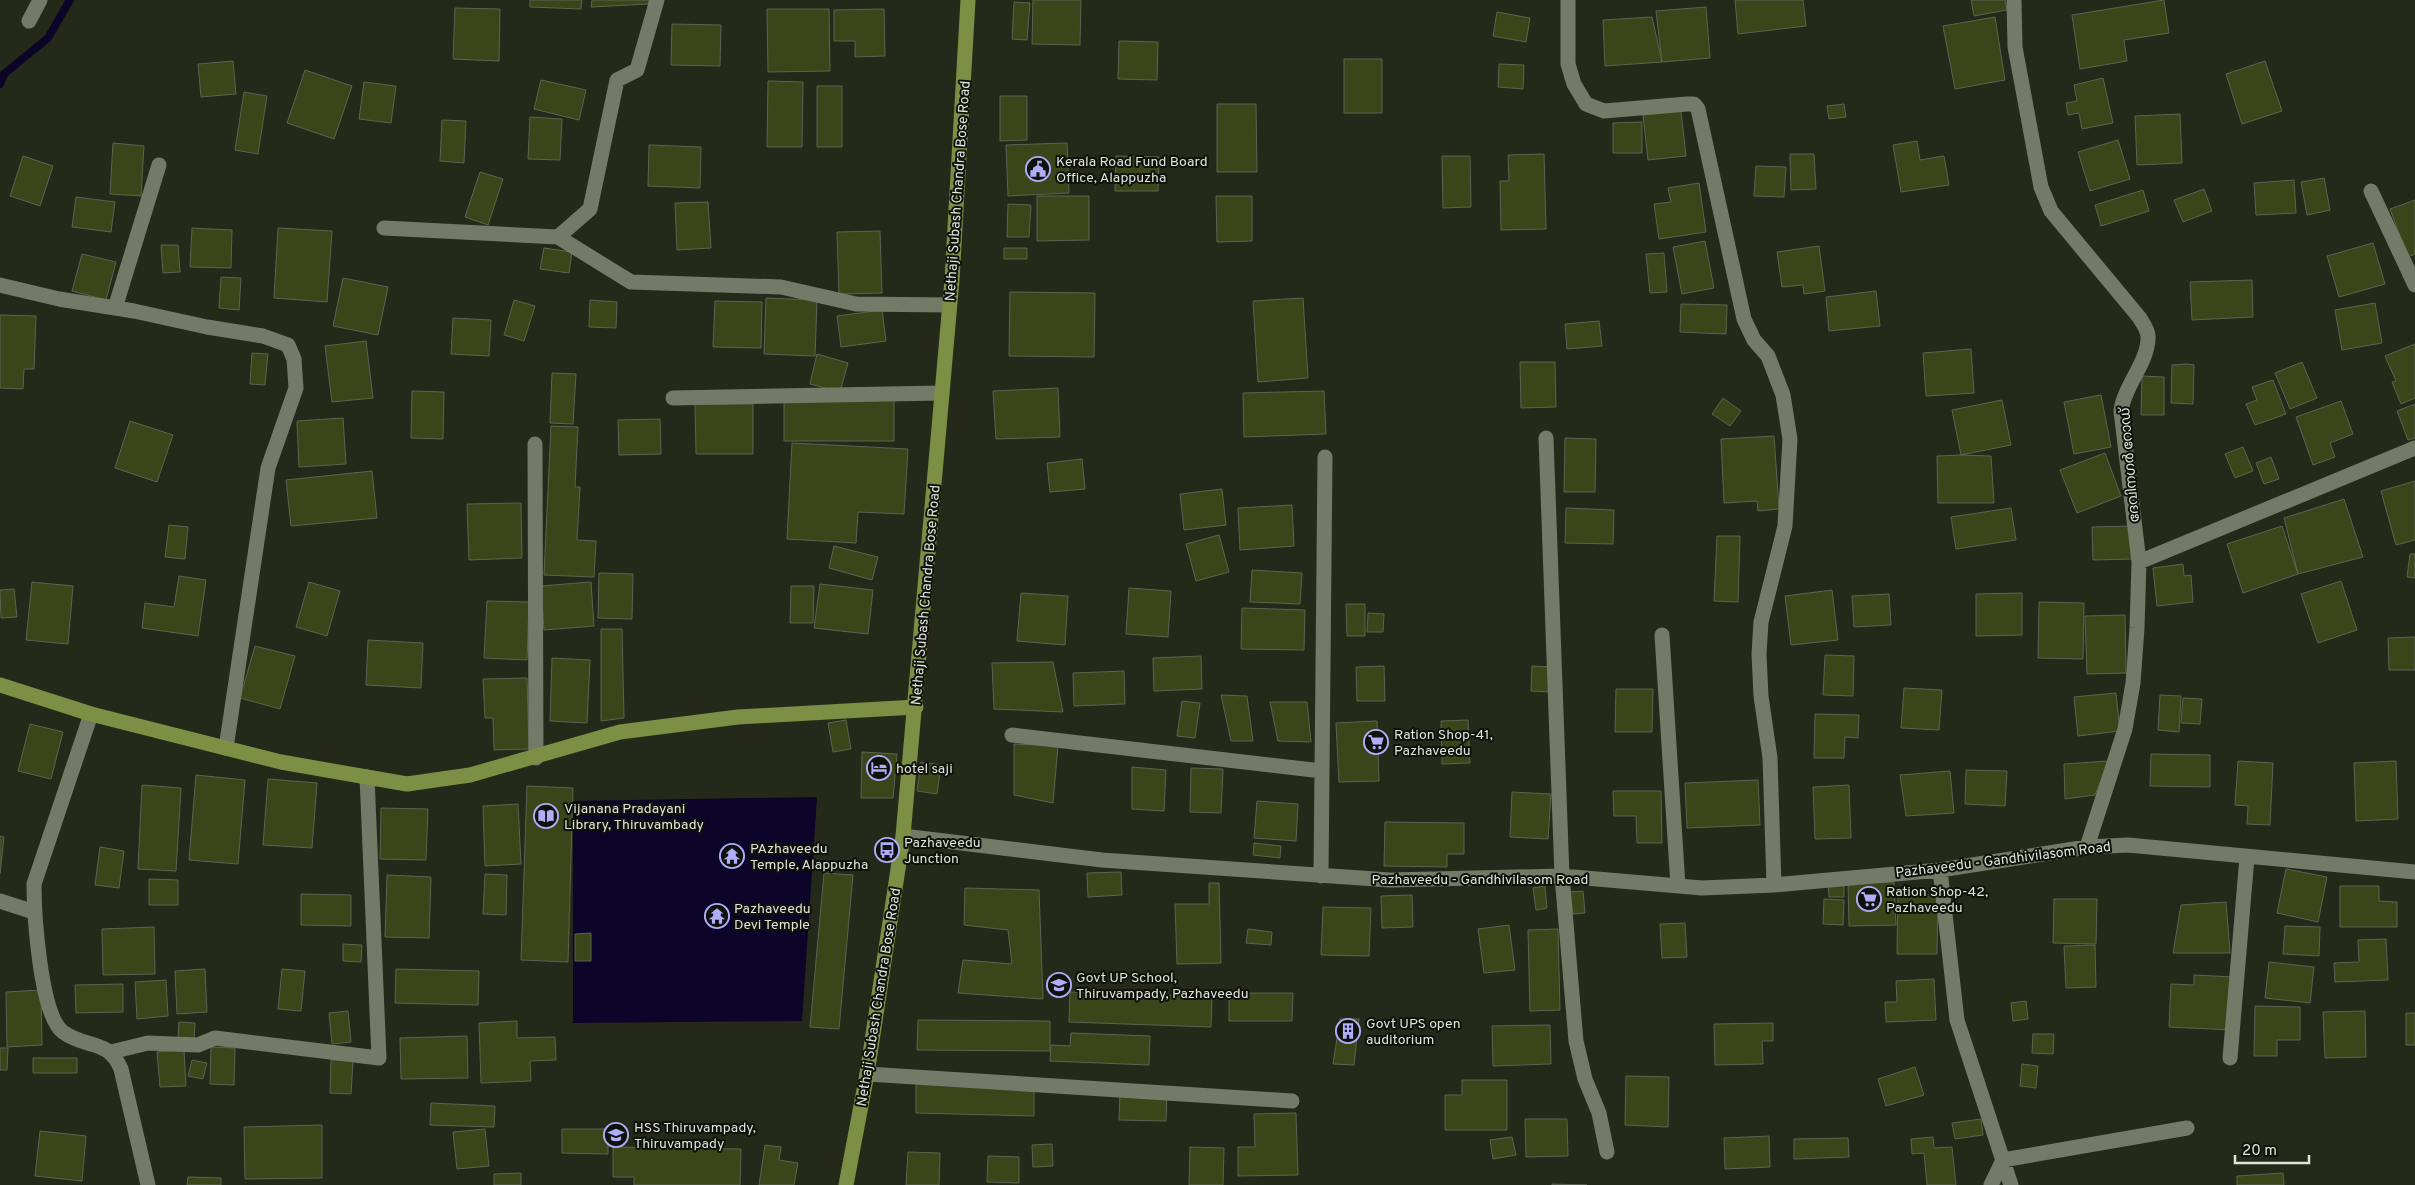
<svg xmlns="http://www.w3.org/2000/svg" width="2415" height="1185" font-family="Overpass,'Noto Sans Malayalam',sans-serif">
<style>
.water{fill:#0c0529}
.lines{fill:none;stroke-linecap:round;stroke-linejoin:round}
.stream{stroke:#0c0529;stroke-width:8}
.building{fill:#3a4619;stroke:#5d6350}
.minor{stroke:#737a67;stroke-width:15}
.major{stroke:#7c8f44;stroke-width:15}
.labels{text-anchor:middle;stroke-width:4;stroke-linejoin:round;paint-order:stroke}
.poi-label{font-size:14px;fill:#dfe3d9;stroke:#0f110a;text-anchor:start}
.street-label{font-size:14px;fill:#dfe3d9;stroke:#0f110a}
</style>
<rect width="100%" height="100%" fill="#242919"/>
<!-- water -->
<path class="water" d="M817,797L802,1021L573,1023V801Z"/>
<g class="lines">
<!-- stream -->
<path class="stream" d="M0,84L4,74L48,38L70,0"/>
</g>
<!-- building -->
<path class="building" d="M530,0H582L581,9L530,7Z
M592,0H649L648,4L591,7Z
M1033,0H1081L1080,45L1032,44Z
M1735,0H1803L1806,26L1738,34Z
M1971,0H2005L2007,10L1974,16Z
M2164,0L2169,33L2124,40L2127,61L2080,69L2072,15Z
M1014,2L1030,3L1027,40L1012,39Z
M1706,7L1710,58L1662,62L1656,11Z
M455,8L500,9L499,61L453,59Z
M767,9H829L830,71L768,72Z
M884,9L885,56L855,57V41H834V10Z
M1497,12L1530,18L1526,42L1493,36Z
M1652,17L1662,62L1605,66L1603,20Z
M1995,17L2005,80L1955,89L1943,26Z
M672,24L721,25L720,66L671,65Z
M1119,41L1158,42L1157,80L1118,79Z
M1344,59H1382V113H1344Z
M233,61L236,94L201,97L198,64Z
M2265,61L2282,111L2242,124L2226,74Z
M1499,64L1524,65L1523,89L1498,87Z
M305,70L352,86L334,139L287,123Z
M2103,78L2113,123L2082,129L2079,113L2068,115L2066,103L2077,101L2074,85Z
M541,80L586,90L579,120L534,109Z
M768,81L803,82L802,147H767Z
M364,82L396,86L391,123L359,119Z
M817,86H842V147H817Z
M244,92L267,96L258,154L235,150Z
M1000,96H1027V140L1000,141Z
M1217,104H1256L1257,172H1217Z
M1844,104L1846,117L1829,119L1827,106Z
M1681,111L1686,156L1648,160L1643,115Z
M2180,114L2182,163L2137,165L2135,116Z
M530,117L562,119L560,160L528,159Z
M442,120L466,121L464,163L440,161Z
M1642,122V153H1613V123Z
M2118,140L2130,179L2090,191L2078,152Z
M1917,141L1920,160L1944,156L1949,185L1901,192L1893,145Z
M113,143L144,146L141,196L110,194Z
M1067,143L1069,193L1008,196L1006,145Z
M649,145L701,147L700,188L648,186Z
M1544,154L1546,229L1501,230L1500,181H1509L1508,155Z
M1790,154H1814L1816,189L1791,190Z
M23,156L53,166L40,206L10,196Z
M1116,156L1159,157L1158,191H1115Z
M1442,156H1470L1471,207L1443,208Z
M1756,166L1786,167L1784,197L1754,196Z
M480,172L503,179L488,225L465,217Z
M2324,178L2330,210L2307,215L2301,182Z
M2294,180L2296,213L2256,215L2254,183Z
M1699,183L1706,232L1659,239L1654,204L1671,202L1668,188Z
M2204,189L2212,211L2183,222L2174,200Z
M2143,190L2149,211L2101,226L2095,205Z
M1037,196H1089V240L1037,241Z
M1216,196H1252V241L1217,242Z
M76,197L115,202L111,232L72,227Z
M2415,200V254L2408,257L2390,209Z
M708,202L711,248L677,250L675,203Z
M1008,204L1031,205L1029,237H1007Z
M192,228L232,230L231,268L190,267Z
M278,228L332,231L327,302L274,298Z
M880,231L882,293L839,294L837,232Z
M1705,241L1714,288L1682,294L1673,247Z
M2373,243L2385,284L2339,297L2327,256Z
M161,245H178L180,272L163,273Z
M1819,246L1825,291L1804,294L1803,285L1782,287L1777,252Z
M544,248L572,252L569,273L540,269Z
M1004,248H1027V259H1004Z
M1664,253L1667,292L1650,293L1646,254Z
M82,254L116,262L106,300L72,291Z
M221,277L241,278L239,310L219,308Z
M343,278L388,287L378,335L333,326Z
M2252,280L2253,317L2192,320L2190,282Z
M1876,291L1880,326L1829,331L1826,297Z
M1010,292L1095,293L1094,357L1009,356Z
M766,298L817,300L815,356L764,354Z
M1303,298L1308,378L1258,382L1253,301Z
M514,300L535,306L524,341L504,335Z
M590,300L617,302L616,328L589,327Z
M715,301L762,302L761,348L713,347Z
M2375,303L2382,343L2342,350L2335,310Z
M1681,304L1727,305L1726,334L1680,332Z
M882,310L886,341L841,347L837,316Z
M0,315L36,316L34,369H24L23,389L0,388Z
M453,318L491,320L489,356L451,354Z
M1599,321L1602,346L1567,349L1565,324Z
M366,341L373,398L332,402L325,346Z
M2415,344V398L2401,404L2392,382L2396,381L2385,356Z
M1971,349L1974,393L1926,396L1923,353Z
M252,353L268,354L265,385L250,384Z
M817,354L848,363L840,392L810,384Z
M1520,362H1555L1556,407L1521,408Z
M2302,362L2317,398L2290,409L2275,373Z
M2187,364L2194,365L2193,404L2171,403L2172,365Z
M552,373L576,374L573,424L550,423Z
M2142,376L2164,377V415H2141Z
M2273,380L2286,414L2255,425L2246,404L2257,400L2252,387Z
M1058,388L1060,437L996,439L993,391Z
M412,391L444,392L443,439L411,438Z
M1324,391L1326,434L1244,437L1243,393Z
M2101,395L2111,447L2074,454L2064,402Z
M1723,398L1741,411L1730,426L1712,414Z
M894,399V441H784V400Z
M2002,400L2011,445L1961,455L1952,410Z
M2341,401L2353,434L2330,443L2335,457L2313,465L2296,417Z
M695,404H753V454H696Z
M2415,404V438L2408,440L2397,411Z
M343,418L346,464L299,467L297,421Z
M660,419L661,454L619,455L618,420Z
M130,421L173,435L157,482L115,468Z
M551,426L578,427L575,487H580L577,540L596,541L594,577L544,575Z
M1774,436L1779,509L1758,511L1757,501L1724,503L1721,439Z
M1565,438L1596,439L1595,492H1564Z
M792,443L908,449L904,514L858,512L856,543L787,539Z
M2243,447L2253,471L2235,478L2225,454Z
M2105,453L2121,496L2077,513L2060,470Z
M1961,455L1991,456L1994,503H1938L1937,456Z
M2271,457L2279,479L2264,484L2256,463Z
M1082,459L1085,489L1050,492L1047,463Z
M372,471L377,518L291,526L286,480Z
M2415,481V540L2396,545L2381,491Z
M1222,489L1226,525L1184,530L1180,494Z
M2344,499L2363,557L2298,574L2284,518Z
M521,503L522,558L469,560L467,504Z
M1292,505L1294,546L1240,550L1238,508Z
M1566,508L1614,510L1613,544L1565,543Z
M2011,508L2016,540L1956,549L1951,517Z
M169,525L188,527L185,559L165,557Z
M2131,526L2132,559L2093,560L2092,527Z
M2282,526L2298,574L2243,593L2227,544Z
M1219,535L1229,572L1196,581L1186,544Z
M1717,536H1740L1738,602L1714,601Z
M834,546L878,557L872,580L829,568Z
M2410,554H2415V578L2407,577Z
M2183,564L2184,576L2191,575L2193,602L2157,606L2153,568Z
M1252,570L1302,573L1300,604L1250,602Z
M599,573L633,574L632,619L598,618Z
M179,576L206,580L198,636L142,628L145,603L174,607Z
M2341,581L2357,630L2318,643L2301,594Z
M32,582L73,586L68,644L26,640Z
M309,582L340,591L327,636L296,627Z
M591,582L594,626L544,630L541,586Z
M820,584L873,590L868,634L814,628Z
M791,586H814L813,623H790Z
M1129,588L1171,591L1168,637L1126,634Z
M14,589L17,617L1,618L0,590Z
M1832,590L1838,640L1791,645L1785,596Z
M1021,593L1068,596L1065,645L1017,641Z
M2022,593V635L1976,636V594Z
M1889,594L1891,625L1854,627L1852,596Z
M487,601L529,602L527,660L484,658Z
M2039,602L2084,603L2083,659L2038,658Z
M1346,604H1365V636H1347Z
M1242,608L1305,610L1304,650L1241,649Z
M1368,613L1384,614L1383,632H1367Z
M2125,615L2126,673L2087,674L2085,616Z
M601,629H622L624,718L601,721Z
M2415,637V670H2389L2388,638Z
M368,640L423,643L421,688L366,685Z
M255,646L295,656L280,709L240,698Z
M1825,655L1854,656L1853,696L1823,695Z
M1201,656L1202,689L1154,691L1153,658Z
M552,658L590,660L587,723L550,721Z
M1053,662L1063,712L994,709L992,663Z
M1384,666L1385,701H1357L1356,667Z
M1532,666L1551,667L1550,692L1531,691Z
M1124,671L1125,704L1074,706L1073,673Z
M527,678L529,749L494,750L493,718H485L483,679Z
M1904,688L1942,690L1939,730L1901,728Z
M1616,689H1653L1652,732H1615Z
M2116,693L2120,731L2078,736L2074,697Z
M1221,695L1247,696L1253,741H1231Z
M2160,695L2181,696L2179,732L2158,730Z
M2183,698L2202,699L2200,724L2181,723Z
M1182,701L1200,703L1195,738L1177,736Z
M1270,702H1307L1311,742L1278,741Z
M1815,714L1859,715L1858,738L1845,737L1844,758H1814Z
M846,720L851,749L833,752L828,723Z
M1468,720L1470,763L1442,764L1441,721Z
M1377,721L1379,781L1339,782L1336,723Z
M30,724L63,732L51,779L18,771Z
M1014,744L1058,746L1053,803L1014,795Z
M862,752L897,754L893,798H861Z
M2151,754L2210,755V787L2150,786Z
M2109,761L2095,795L2065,799L2064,764Z
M2238,761L2273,763L2270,825L2247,824L2248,806L2235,805Z
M2396,761L2398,819L2356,821L2354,763Z
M921,762L941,765L937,794L917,791Z
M1132,767L1166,770L1164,811L1132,809Z
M1191,768L1223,769L1221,813L1190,812Z
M1966,770L2007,771L2005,806L1965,804Z
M1950,771L1954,813L1906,816L1900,775Z
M196,775L245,780L238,864L189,860Z
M268,779L317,783L312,848L263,845Z
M1758,780L1760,825L1687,828L1685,783Z
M142,785L181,788L176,871L138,869Z
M1849,785L1851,838L1815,839L1813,787Z
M527,786L573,788L568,962L521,960Z
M1613,791H1661L1662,843H1637L1636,816H1614Z
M1512,792L1551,794L1548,839L1510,837Z
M1257,801L1298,804L1296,841L1254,838Z
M518,804L521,864L485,866L483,806Z
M381,808L428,809L426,860L380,859Z
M1385,822L1464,823V854H1447V867L1384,866Z
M0,836L4,837L0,874Z
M1254,843L1281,846L1280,858L1253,855Z
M100,847L124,851L119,888L95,885Z
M2286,869L2327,877L2318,922L2277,913Z
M1121,872L1122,895L1088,897L1087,873Z
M824,873L853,875L839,1029L810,1027Z
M485,874L507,875L506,915L483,914Z
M387,875L431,877L429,938L385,937Z
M149,879L178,880V905H149Z
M1828,880H1844V897H1829Z
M1894,882L1896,925L1849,926L1848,883Z
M1209,883H1219L1221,963L1177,964L1175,904H1209Z
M1545,886L1547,908L1536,910L1533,888Z
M2340,886H2379V901L2397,902V927H2340Z
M965,888L1039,890L1043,999L958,993L963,960L1012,964L1008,930L964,925Z
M1583,891L1585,913L1573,914L1570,892Z
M301,894L351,895V926L301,925Z
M1898,894L1938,895L1937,954H1897Z
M1412,895L1413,927L1382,928L1381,896Z
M1824,899L1844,900L1843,925L1823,924Z
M2054,899H2097L2096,944L2053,943Z
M2226,902L2230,953H2173L2181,905Z
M1323,907L1371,908L1369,956L1321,955Z
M1685,923L1687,957L1662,958L1660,924Z
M1509,925L1515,970L1484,973L1478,929Z
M2285,926L2320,927L2319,956L2283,954Z
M154,927L155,974L103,975L102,929Z
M1248,929L1272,932L1271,945L1246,943Z
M1558,929L1560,1010L1530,1011L1528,930Z
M591,933V961H575V934Z
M2386,939L2388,980L2335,982L2334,963L2359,962L2358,940Z
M343,944L362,945L361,962L343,961Z
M2095,945L2096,987L2066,988L2064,946Z
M2269,962L2314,967L2310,1003L2265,998Z
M205,969L207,1012L177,1014L175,971Z
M282,969L305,971L301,1011L278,1009Z
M396,969L479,971L478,1005L395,1003Z
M2194,975L2234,977L2232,1030L2169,1027L2171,984L2194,985Z
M1934,979L1936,1020L1886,1022L1885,1002H1897L1896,981Z
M166,980L168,1016L137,1019L135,982Z
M123,984V1012L76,1013L75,985Z
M41,990L42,1045L7,1047L6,992Z
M1070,992L1212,997L1211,1027L1069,1022Z
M1229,993H1293L1292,1021H1229Z
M2026,1001L2028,1019L2013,1021L2011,1003Z
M2255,1006L2300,1007V1040H2277V1056H2254Z
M348,1011L351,1042L332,1044L329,1013Z
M2365,1011L2366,1057L2325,1058L2323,1012Z
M2406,1013H2415V1045H2406Z
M1340,1019H1359L1354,1065L1333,1064Z
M918,1020L1050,1021V1051L917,1050Z
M517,1021V1038L555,1037L556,1060L530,1061L531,1081L481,1083L479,1023Z
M179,1022L195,1023L194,1039L178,1038Z
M1773,1023V1041H1762L1763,1064L1715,1065L1714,1024Z
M1550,1025L1551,1064L1493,1066L1492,1026Z
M1071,1033L1150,1036L1149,1065L1050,1061L1051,1045L1070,1046Z
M2033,1034H2054L2053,1054L2032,1053Z
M467,1036L468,1078L401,1079L400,1038Z
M211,1047L235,1048L234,1085L210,1084Z
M0,1048H8L7,1070H0Z
M184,1050L186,1086L160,1087L157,1052Z
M33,1058H77V1073H33Z
M192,1060L207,1063L203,1079L188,1076Z
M331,1060L353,1061L351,1094L330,1093Z
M2022,1064L2038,1066L2036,1088L2020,1086Z
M1915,1067L1924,1095L1886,1106L1878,1079Z
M1626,1076L1669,1077L1668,1127L1625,1125Z
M1462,1080H1507V1130H1445V1095H1462Z
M916,1082L1034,1084V1116L916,1113Z
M1120,1094L1167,1095L1166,1121L1119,1120Z
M431,1103L495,1106L494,1127L430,1125Z
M1296,1113L1298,1175L1238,1176V1147H1255L1254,1114Z
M1525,1119H1567L1568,1156L1526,1157Z
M1981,1119L1983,1135L1955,1139L1952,1123Z
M322,1125V1178L245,1179L244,1127Z
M485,1129L489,1166L457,1169L453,1132Z
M562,1129H608V1154L562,1153Z
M40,1131L86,1136L82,1181L35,1176Z
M1769,1136L1770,1167L1725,1169L1724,1138Z
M1512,1137L1516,1155L1493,1159L1490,1140Z
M1933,1137L1934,1148L1952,1147L1956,1185H1927L1924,1153L1912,1154L1911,1139Z
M1848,1138L1849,1157L1794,1159V1139Z
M1052,1144L1053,1166L1033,1167L1032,1145Z
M765,1145L781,1147L779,1160L798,1163L794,1185H759Z
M613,1147L741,1149L740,1185H634V1177H613Z
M1190,1147L1224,1148L1223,1185H1189Z
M908,1152L940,1153L939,1185H906Z
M988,1156L1019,1157V1183L987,1182Z
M521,1173V1185H494V1174Z
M2283,1173L2284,1185H2237V1176Z
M188,1177L221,1178V1185H187Z
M1552,1184L1587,1185H1552Z"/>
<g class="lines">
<!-- minor -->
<path class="minor" d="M1568,0V64L1574,84L1586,104L1604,111L1687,104H1694L1698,109L1744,319L1754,340L1768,356L1783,395L1790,439L1785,526L1761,622L1759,654L1761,696L1770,758L1774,885
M2014,0L2015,47L2041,187L2051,211L2139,317C2143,323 2149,332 2148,339C2147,364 2124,386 2121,411L2139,562L2137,628L2133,683L2125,729L2087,847
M29,21L40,0
M2371,191L2415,285
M384,228L558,237L631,282L781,287L856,304L949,305
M558,237L590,209L617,80L637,70L657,0
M0,285L59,299L134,311L207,327L263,336L288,345L294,359L296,388L268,468L226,748
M115,308L159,165
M673,398L942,393
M1546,438L1562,876L1576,1041L1585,1079L1599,1113L1607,1152
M535,444L536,758
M2139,562L2415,448
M1662,635L1678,886
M91,714L34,884C34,912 40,1015 63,1032C86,1049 108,1038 121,1069L148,1185
M1012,735L1322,771
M903,836L1102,860L1390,880L1562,876L1702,888L1774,885L1940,870L2087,847L2128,845L2415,872
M1940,870L1957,1020L2011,1185
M1321,876L1325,457
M0,901L34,912
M111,1052L148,1043L198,1045L215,1038L379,1058L367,777
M2230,1058L2247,857
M867,1074L1292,1101
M1991,1185L2003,1160L2187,1128"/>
<!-- major -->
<path class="major" d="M0,685L91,714L281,762L407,784L470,775L620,732L738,717L916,707
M846,1185L867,1074L903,836L952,280L968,0"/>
</g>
<!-- icons -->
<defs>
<symbol id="civic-ring" viewBox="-11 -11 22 22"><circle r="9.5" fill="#0f110a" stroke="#b0aefa" stroke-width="1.5"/><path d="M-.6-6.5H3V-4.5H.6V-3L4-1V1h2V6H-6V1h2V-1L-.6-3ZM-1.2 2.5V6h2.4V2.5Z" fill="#b0aefa"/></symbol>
<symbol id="supermarket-ring" viewBox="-11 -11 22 22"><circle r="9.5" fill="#0f110a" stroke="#b0aefa" stroke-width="1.5"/><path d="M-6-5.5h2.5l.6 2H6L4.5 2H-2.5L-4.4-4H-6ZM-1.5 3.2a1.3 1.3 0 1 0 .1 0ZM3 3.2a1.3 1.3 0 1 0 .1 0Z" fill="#b0aefa"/></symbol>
<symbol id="hotel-ring" viewBox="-11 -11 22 22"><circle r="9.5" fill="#0f110a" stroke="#b0aefa" stroke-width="1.5"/><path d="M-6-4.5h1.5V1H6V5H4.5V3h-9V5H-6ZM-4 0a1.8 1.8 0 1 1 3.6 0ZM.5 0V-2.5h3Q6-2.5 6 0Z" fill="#b0aefa"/></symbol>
<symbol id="library-ring" viewBox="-11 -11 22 22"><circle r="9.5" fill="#0f110a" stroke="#b0aefa" stroke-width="1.5"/><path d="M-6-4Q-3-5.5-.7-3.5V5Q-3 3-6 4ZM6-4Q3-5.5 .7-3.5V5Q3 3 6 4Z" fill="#b0aefa"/></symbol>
<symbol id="bus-ring" viewBox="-11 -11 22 22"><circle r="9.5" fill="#0f110a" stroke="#b0aefa" stroke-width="1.5"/><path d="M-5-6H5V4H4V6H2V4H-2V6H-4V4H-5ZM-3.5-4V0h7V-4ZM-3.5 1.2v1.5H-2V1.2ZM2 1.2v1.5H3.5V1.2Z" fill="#b0aefa"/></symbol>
<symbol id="temple-ring" viewBox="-11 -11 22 22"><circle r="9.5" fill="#0f110a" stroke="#b0aefa" stroke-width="1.5"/><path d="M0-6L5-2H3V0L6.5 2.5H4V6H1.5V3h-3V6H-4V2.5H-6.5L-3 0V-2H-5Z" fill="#b0aefa"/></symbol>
<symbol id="school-ring" viewBox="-11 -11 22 22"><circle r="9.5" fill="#0f110a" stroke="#b0aefa" stroke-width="1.5"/><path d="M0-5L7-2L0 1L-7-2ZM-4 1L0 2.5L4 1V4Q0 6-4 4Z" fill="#b0aefa"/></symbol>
<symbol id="building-ring" viewBox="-11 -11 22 22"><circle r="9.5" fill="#0f110a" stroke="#b0aefa" stroke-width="1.5"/><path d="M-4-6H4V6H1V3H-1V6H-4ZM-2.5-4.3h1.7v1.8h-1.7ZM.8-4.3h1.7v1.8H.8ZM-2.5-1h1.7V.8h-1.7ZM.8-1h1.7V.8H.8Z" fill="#b0aefa"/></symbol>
</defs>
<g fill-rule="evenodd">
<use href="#civic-ring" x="1024" y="155" width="28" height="28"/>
<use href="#supermarket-ring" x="1362" y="728" width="28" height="28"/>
<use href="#hotel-ring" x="865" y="754" width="28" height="28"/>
<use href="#library-ring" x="532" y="802" width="28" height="28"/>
<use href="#bus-ring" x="873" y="836" width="28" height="28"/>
<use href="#temple-ring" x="718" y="842" width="28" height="28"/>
<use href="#supermarket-ring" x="1855" y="885" width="28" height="28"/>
<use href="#temple-ring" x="703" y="902" width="28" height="28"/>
<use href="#school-ring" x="1045" y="971" width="28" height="28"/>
<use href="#building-ring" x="1334" y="1017" width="28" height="28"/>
<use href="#school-ring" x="602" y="1121" width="28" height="28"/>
</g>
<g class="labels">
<!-- poi labels -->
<g class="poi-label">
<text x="1056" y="166">Kerala Road Fund Board<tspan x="1056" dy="16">Office, Alappuzha</tspan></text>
<text x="1394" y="739">Ration Shop-41,<tspan x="1394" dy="16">Pazhaveedu</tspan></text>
<text x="896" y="773">hotel saji</text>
<text x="564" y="813">Vijanana Pradayani<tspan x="564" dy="16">Library, Thiruvambady</tspan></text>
<text x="904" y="847">Pazhaveedu<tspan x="904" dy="16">Junction</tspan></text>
<text x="750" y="853">PAzhaveedu<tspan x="750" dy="16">Temple, Alappuzha</tspan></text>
<text x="1886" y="896">Ration Shop-42,<tspan x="1886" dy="16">Pazhaveedu</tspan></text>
<text x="734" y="913">Pazhaveedu<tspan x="734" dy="16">Devi Temple</tspan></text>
<text x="1076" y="982">Govt UP School,<tspan x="1076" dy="16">Thiruvampady, Pazhaveedu</tspan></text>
<text x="1366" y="1028">Govt UPS open<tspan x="1366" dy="16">auditorium</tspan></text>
<text x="634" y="1132">HSS Thiruvampady,<tspan x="634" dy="16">Thiruvampady</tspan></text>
</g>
<!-- street labels -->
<g class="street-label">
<text transform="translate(957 191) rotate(-86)" y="5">Nethaji Subash Chandra Bose Road</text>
<text transform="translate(2129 465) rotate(-95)" y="5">ദേവിനഗർ റോഡ്</text>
<text transform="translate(925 595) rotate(-85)" y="5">Nethaji Subash Chandra Bose Road</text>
<text transform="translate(2003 859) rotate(-7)" y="5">Pazhaveedu - Gandhivilasom Road</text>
<text x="1480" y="884">Pazhaveedu - Gandhivilasom Road</text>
<text transform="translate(878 997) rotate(-81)" y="5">Nethaji Subash Chandra Bose Road</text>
</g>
</g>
<!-- scale -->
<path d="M2235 1155v8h74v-8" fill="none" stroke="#dfe3d9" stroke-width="2.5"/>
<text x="2242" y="1155" font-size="15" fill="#dfe3d9" stroke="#0f110a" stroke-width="4" paint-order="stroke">20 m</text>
</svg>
